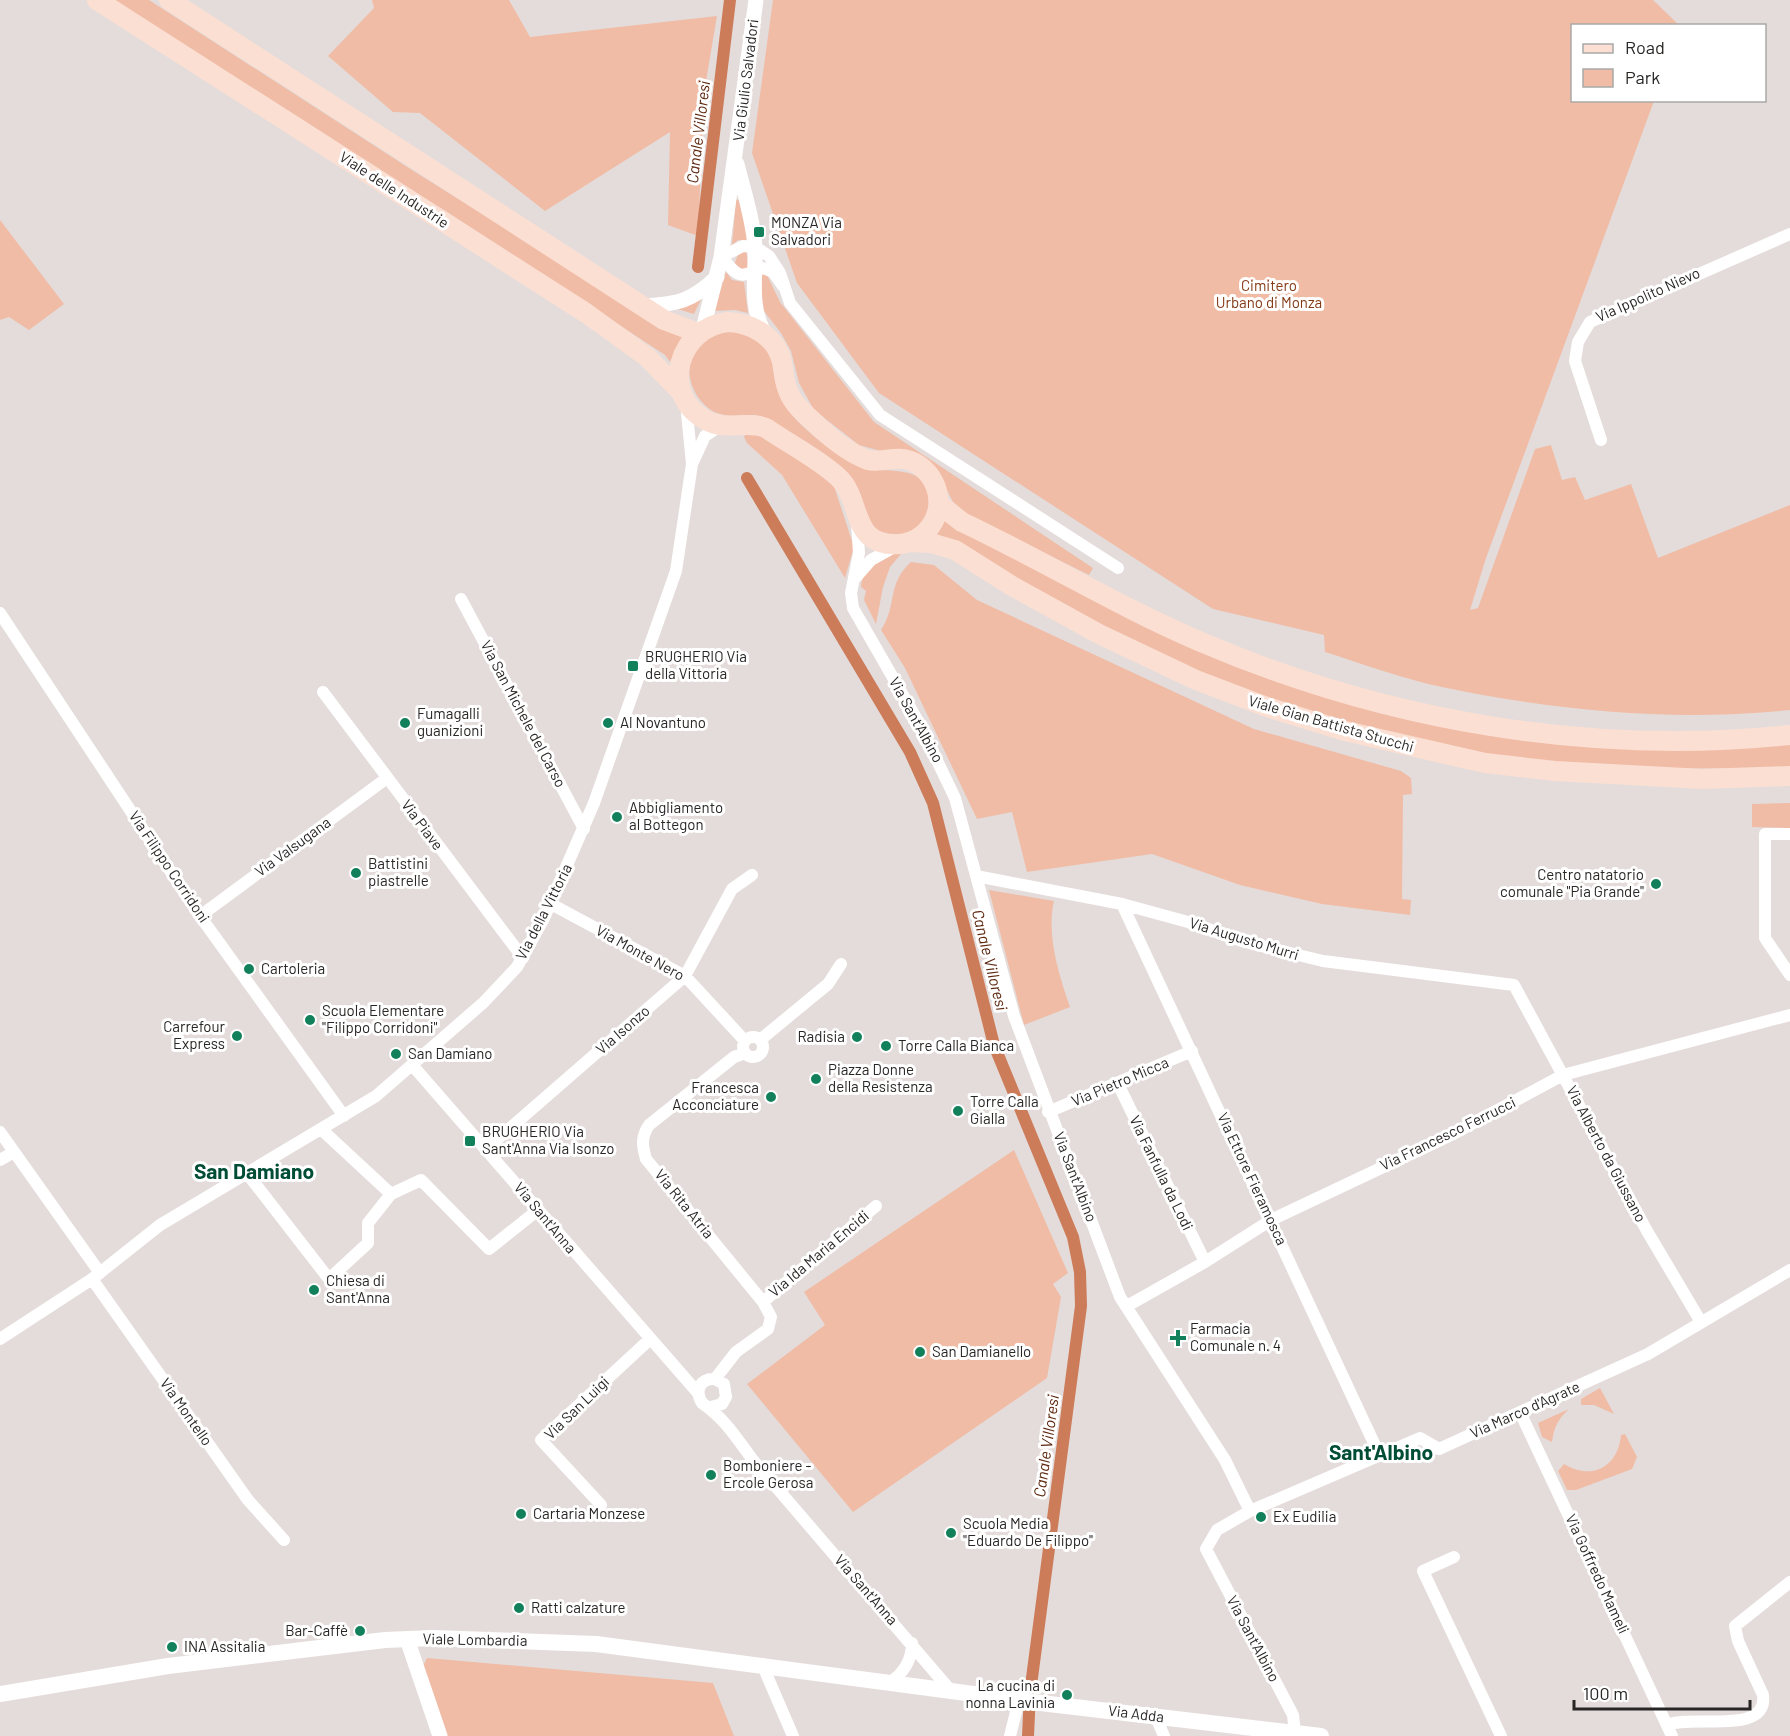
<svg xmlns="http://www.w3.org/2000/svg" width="1790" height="1736" font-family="Barlow,sans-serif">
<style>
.green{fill:#f0bca6}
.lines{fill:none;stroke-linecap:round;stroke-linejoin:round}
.canal{stroke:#cd7c5a;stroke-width:12}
.minor{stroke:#fff;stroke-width:12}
.tertiary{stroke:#fff;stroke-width:15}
.secondary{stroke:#fff;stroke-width:16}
.primary{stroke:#fbdfd3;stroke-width:20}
.poi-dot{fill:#13805c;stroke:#fff;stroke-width:2}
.labels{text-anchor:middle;stroke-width:6;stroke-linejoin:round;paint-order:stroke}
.street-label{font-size:15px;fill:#292726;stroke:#fff}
.poi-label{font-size:15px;fill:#292726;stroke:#fff;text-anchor:start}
.park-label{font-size:15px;fill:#843915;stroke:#fff}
.water-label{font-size:16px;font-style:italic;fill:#5d280f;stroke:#fff}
.district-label{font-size:21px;font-weight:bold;fill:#004d35;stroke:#fff}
</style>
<rect width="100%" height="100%" fill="#e4dcda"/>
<!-- green -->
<path class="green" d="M114,0H149L412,170L670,331L684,333L670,362L665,355L444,210L410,192Z
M372,0H509L530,37L717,16L704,93L698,236L668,225L670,132L545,211L420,113L393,112L328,56L374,8Z
M773,0H1653L1679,25L1572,26V100L1654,101L1486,558L1470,610L1478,608L1535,449L1551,445L1562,480L1575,477L1585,500L1631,484L1658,558L1790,505V710C1674,722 1556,711 1442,687C1403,679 1363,664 1325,652L1324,635L1213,609L879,393L797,283L752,153Z
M740,199L748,241L738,240L732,245L736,200Z
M0,220L64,304L29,330L9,317L0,320Z
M746,251L749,267L744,272L734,265L739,252Z
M726,272L732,280L744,282L748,313L735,310L714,311Z
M760,273L767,275L780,302L874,422L1093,568L1089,575L969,516L953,502L939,475L881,451L859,445L814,410L799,383L791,351L781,333L760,306Z
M702,297L694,314L674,308Z
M727,327L767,341C774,364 779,390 790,411C797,425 834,453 849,461C857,464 870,469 879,470C902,471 929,470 929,502C929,511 925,520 918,526C911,534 904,535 894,534C855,534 865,487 842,468C820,448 791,434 766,418C751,411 736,419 720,414C694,406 678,367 699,345C705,338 718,333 727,327Z
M747,432L764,436L794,454L834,486L854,547L845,578L782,475L747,443L744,437Z
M944,518L1116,608L1442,724L1790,744V768L1602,769L1492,755L1318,716L1189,669L1069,610L936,534Z
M898,549L901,554L890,567L883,587L876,624L864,600L866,591L861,587C862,567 883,558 898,549Z
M911,562L934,565L977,600L1254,729L1401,771L1411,778L1412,794L1403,795L1402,899L1411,900L1410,915L1322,904L1240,885L1152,854L1027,872L1012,812L977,819L905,668L881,630C898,604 886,585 911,562Z
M1790,803V828L1752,827V804Z
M989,890L1054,901C1046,935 1059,975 1070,1007L1024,1025Z
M1014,1150L1068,1273L1053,1284L1061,1297L1047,1378L853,1512L747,1384L825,1325L804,1292Z
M1600,1388L1614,1414L1594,1405H1581V1399Z
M1569,1409C1558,1419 1554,1427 1552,1442L1542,1437L1538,1423Z
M1625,1434L1637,1457L1632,1469L1576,1490H1567L1558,1471L1564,1464C1592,1481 1618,1467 1621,1435Z
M427,1658L713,1683L734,1736H445L421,1670Z"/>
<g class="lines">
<!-- canal -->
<path class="canal" d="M698,267L730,0
M747,478L910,752L933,803L994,1045L1073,1237L1080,1272L1081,1306L1030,1693L1028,1736"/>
<!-- minor -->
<path class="minor" d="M783,286L773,272L763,268C736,279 740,277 721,257L743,246L755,247L769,256L780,273L790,303L880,415L1118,568
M1601,440L1575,361L1578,342L1590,322L1790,234
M692,464L705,436L720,426
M857,523L859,553L851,593L853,608L919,723L955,798L1014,1016L1120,1297L1225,1460L1250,1511
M856,577L871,560L896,546
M461,599L584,829
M0,613L200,916L344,1116
M323,692L523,958
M1790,834H1765V938L1790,975
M976,876L1122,904L1188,922L1245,942L1323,961L1514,985L1647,1231L1701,1322
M551,904L685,976L745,1041
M1122,904L1380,1456
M200,916L387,778
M743 1047a10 10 0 1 1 20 0a10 10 0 1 1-20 0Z
M760,1040L828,984L841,964
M413,1066L698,1393
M1118,1084L1205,1262
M1048,1112L1192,1051
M322,1130L391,1194
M0,1132L100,1273
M486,1149L685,976L732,889L752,875
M0,1160L14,1152
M246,1172L329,1279L368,1243V1223L391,1194L421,1180L489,1249L538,1210
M92,1279L248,1500L284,1540
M763,1302L876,1206
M1127,1306L1205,1262L1271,1220L1455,1133L1563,1075L1790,1015
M0,1339L92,1279L160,1225L376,1096L483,1003L517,967L544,918L594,803L676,571L692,464L686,403
M715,1379L736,1352L768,1329L771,1317L763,1302L646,1159C642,1145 641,1137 649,1125L734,1057L745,1053
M711,1407L722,1404L726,1397L724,1384L715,1379C701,1378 694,1390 702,1403C724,1418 736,1437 752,1459L951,1691
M1520,1412L1672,1736
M601,1505L541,1440L649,1340
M1454,1557L1423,1571L1501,1736
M762,1664L793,1736
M889,1683C903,1674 912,1660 912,1643
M1156,1717L1164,1736
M1667,1725C1693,1714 1768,1736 1763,1695L1738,1641L1735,1626L1790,1582
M1295,1733L1293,1715L1206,1549L1217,1530L1250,1511L1420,1438L1439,1449L1648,1354L1790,1270
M1010,1736L1019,1700"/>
<!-- tertiary -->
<path class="tertiary" d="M737,164C744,192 753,219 755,247C756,278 749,306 765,334
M645,306C678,304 692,301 717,277
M703,329L721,257L756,0
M407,1639L440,1736"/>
<!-- secondary -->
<path class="secondary" d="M0,1694L168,1666L385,1640L433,1638L596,1644L1049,1704L1321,1736"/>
<!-- primary -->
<path class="primary" d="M97,0L586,313L647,357L681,392
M169,0L664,320L698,333
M728,322C753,323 776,337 782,362C784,373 784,383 789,393C795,407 808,416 819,427C832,439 851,454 868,460C880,463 892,457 904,459C934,465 949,502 930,527C923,536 912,543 900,544C849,548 863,499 838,477C817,458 789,444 766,428C746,420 724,432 704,419C659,392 679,327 728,322Z
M939,504L962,522C1042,560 1119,607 1201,642C1386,721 1590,756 1790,735
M908,542L931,543L955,550L1012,586L1099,634L1196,680L1267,707L1345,731L1485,763L1555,771L1703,779L1790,776"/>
</g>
<!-- markers -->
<g class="poi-dot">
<rect x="753" y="226" width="12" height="12" rx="3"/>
<rect x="627" y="660" width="12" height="12" rx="3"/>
<circle cx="405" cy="723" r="6"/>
<circle cx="608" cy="723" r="6"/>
<circle cx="617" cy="817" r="6"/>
<circle cx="356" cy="873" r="6"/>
<circle cx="1656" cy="884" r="6"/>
<circle cx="249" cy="969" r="6"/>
<circle cx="310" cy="1020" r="6"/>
<circle cx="237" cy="1036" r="6"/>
<circle cx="857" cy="1037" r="6"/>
<circle cx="886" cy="1046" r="6"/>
<circle cx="396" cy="1054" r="6"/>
<circle cx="816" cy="1079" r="6"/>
<circle cx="771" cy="1097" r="6"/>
<circle cx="958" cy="1111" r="6"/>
<rect x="464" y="1135" width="12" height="12" rx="3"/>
<circle cx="314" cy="1290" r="6"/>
<path d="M1175 1329h6v6h6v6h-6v6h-6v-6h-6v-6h6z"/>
<circle cx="920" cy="1352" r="6"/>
<circle cx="711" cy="1475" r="6"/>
<circle cx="521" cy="1514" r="6"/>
<circle cx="1261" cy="1517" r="6"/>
<circle cx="951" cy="1533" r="6"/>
<circle cx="519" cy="1608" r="6"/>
<circle cx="360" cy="1631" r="6"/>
<circle cx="172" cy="1647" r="6"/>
<circle cx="1067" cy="1695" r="6"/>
</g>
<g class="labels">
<!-- street labels -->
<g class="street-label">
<text transform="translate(746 80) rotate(-83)" y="5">Via Giulio Salvadori</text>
<text transform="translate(394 190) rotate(33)" y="5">Viale delle Industrie</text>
<text transform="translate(1648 295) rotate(-24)" y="5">Via Ippolito Nievo</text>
<text transform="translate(523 714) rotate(62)" y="5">Via San Michele del Carso</text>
<text transform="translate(916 720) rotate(61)" y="5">Via Sant'Albino</text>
<text transform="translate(1331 724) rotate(16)" y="5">Viale Gian Battista Stucchi</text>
<text transform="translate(422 825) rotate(53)" y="5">Via Piave</text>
<text transform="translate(293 847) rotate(-36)" y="5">Via Valsugana</text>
<text transform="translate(169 867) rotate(56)" y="5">Via Filippo Corridoni</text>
<text transform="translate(544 912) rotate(-63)" y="5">Via della Vittoria</text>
<text transform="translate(1244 939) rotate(17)" y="5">Via Augusto Murri</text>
<text transform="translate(640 953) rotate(29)" y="5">Via Monte Nero</text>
<text transform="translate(623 1030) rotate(-41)" y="5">Via Isonzo</text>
<text transform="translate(1120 1082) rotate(-23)" y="5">Via Pietro Micca</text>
<text transform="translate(1448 1134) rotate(-26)" y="5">Via Francesco Ferrucci</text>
<text transform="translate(1606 1154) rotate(62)" y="5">Via Alberto da Giussano</text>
<text transform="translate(1161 1173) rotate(64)" y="5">Via Fanfulla da Lodi</text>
<text transform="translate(1075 1177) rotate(69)" y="5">Via Sant'Albino</text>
<text transform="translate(1252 1179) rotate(65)" y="5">Via Ettore Fieramosca</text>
<text transform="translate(684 1204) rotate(51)" y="5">Via Rita Atria</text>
<text transform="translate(545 1218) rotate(50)" y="5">Via Sant'Anna</text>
<text transform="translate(819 1254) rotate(-40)" y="5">Via Ida Maria Encidi</text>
<text transform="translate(577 1408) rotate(-44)" y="5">Via San Luigi</text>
<text transform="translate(1525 1410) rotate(-24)" y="5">Via Marco d'Agrate</text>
<text transform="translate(186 1412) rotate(55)" y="5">Via Montello</text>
<text transform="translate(1597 1574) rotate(65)" y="5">Via Goffredo Mameli</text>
<text transform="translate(866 1590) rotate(49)" y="5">Via Sant'Anna</text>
<text transform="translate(1253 1639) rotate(62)" y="5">Via Sant'Albino</text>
<text transform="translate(475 1640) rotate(1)" y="5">Viale Lombardia</text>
<text transform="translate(1136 1714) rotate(7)" y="5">Via Adda</text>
</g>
<!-- poi labels -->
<g class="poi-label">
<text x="771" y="228">MONZA Via<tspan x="771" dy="17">Salvadori</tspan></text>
<text x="645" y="662">BRUGHERIO Via<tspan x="645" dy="17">della Vittoria</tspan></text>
<text x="417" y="719">Fumagalli<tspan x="417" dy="17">guanizioni</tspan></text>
<text x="620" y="728">Al Novantuno</text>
<text x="629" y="813">Abbigliamento<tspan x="629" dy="17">al Bottegon</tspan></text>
<text x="368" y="869">Battistini<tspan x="368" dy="17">piastrelle</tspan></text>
<text x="1644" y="880" text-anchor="end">Centro natatorio<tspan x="1644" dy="17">comunale "Pia Grande"</tspan></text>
<text x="261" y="974">Cartoleria</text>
<text x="322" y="1016">Scuola Elementare<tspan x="322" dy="17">"Filippo Corridoni"</tspan></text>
<text x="225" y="1032" text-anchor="end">Carrefour<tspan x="225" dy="17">Express</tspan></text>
<text x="845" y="1042" text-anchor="end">Radisia</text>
<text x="898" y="1051">Torre Calla Bianca</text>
<text x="408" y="1059">San Damiano</text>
<text x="828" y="1075">Piazza Donne<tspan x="828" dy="17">della Resistenza</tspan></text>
<text x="759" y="1093" text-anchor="end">Francesca<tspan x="759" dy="17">Acconciature</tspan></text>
<text x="970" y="1107">Torre Calla<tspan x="970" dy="17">Gialla</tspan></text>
<text x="482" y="1137">BRUGHERIO Via<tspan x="482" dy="17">Sant'Anna Via Isonzo</tspan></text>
<text x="326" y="1286">Chiesa di<tspan x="326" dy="17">Sant'Anna</tspan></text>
<text x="1190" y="1334">Farmacia<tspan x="1190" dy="17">Comunale n. 4</tspan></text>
<text x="932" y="1357">San Damianello</text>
<text x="723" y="1471">Bomboniere -<tspan x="723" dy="17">Ercole Gerosa</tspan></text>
<text x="533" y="1519">Cartaria Monzese</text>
<text x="1273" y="1522">Ex Eudilia</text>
<text x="963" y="1529">Scuola Media<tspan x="963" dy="17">"Eduardo De Filippo"</tspan></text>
<text x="531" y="1613">Ratti calzature</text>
<text x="348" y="1636" text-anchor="end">Bar-Caffè</text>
<text x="184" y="1652">INA Assitalia</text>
<text x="1055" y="1691" text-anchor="end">La cucina di<tspan x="1055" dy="17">nonna Lavinia</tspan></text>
</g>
<!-- park labels -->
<g class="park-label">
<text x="1269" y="291">Cimitero<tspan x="1269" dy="17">Urbano di Monza</tspan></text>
</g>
<!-- water labels -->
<g class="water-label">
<text transform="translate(698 132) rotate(-83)" y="6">Canale Villoresi</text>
<text transform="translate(990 960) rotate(76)" y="6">Canale Villoresi</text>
<text transform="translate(1046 1446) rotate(-82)" y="6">Canale Villoresi</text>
</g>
<!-- district labels -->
<g class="district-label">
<text x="254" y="1179">San Damiano</text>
<text x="1381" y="1460">Sant'Albino</text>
</g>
</g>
<!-- legend -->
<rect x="1571" y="24" width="195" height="78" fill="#ffffff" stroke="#a9a9a8" stroke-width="1.5"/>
<rect x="1583" y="44" width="30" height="9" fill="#fbdfd3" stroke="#a9a9a8" stroke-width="1.5"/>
<text x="1625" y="54" font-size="18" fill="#292726">Road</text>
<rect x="1583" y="69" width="30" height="18" fill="#f0bca6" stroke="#a9a9a8" stroke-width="1.5"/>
<text x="1625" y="84" font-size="18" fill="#292726">Park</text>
<!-- scale -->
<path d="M1574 1700v9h176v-9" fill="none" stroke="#292726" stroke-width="3"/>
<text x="1583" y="1700" font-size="18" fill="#292726" stroke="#ffffff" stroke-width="4.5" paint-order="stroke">100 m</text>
</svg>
